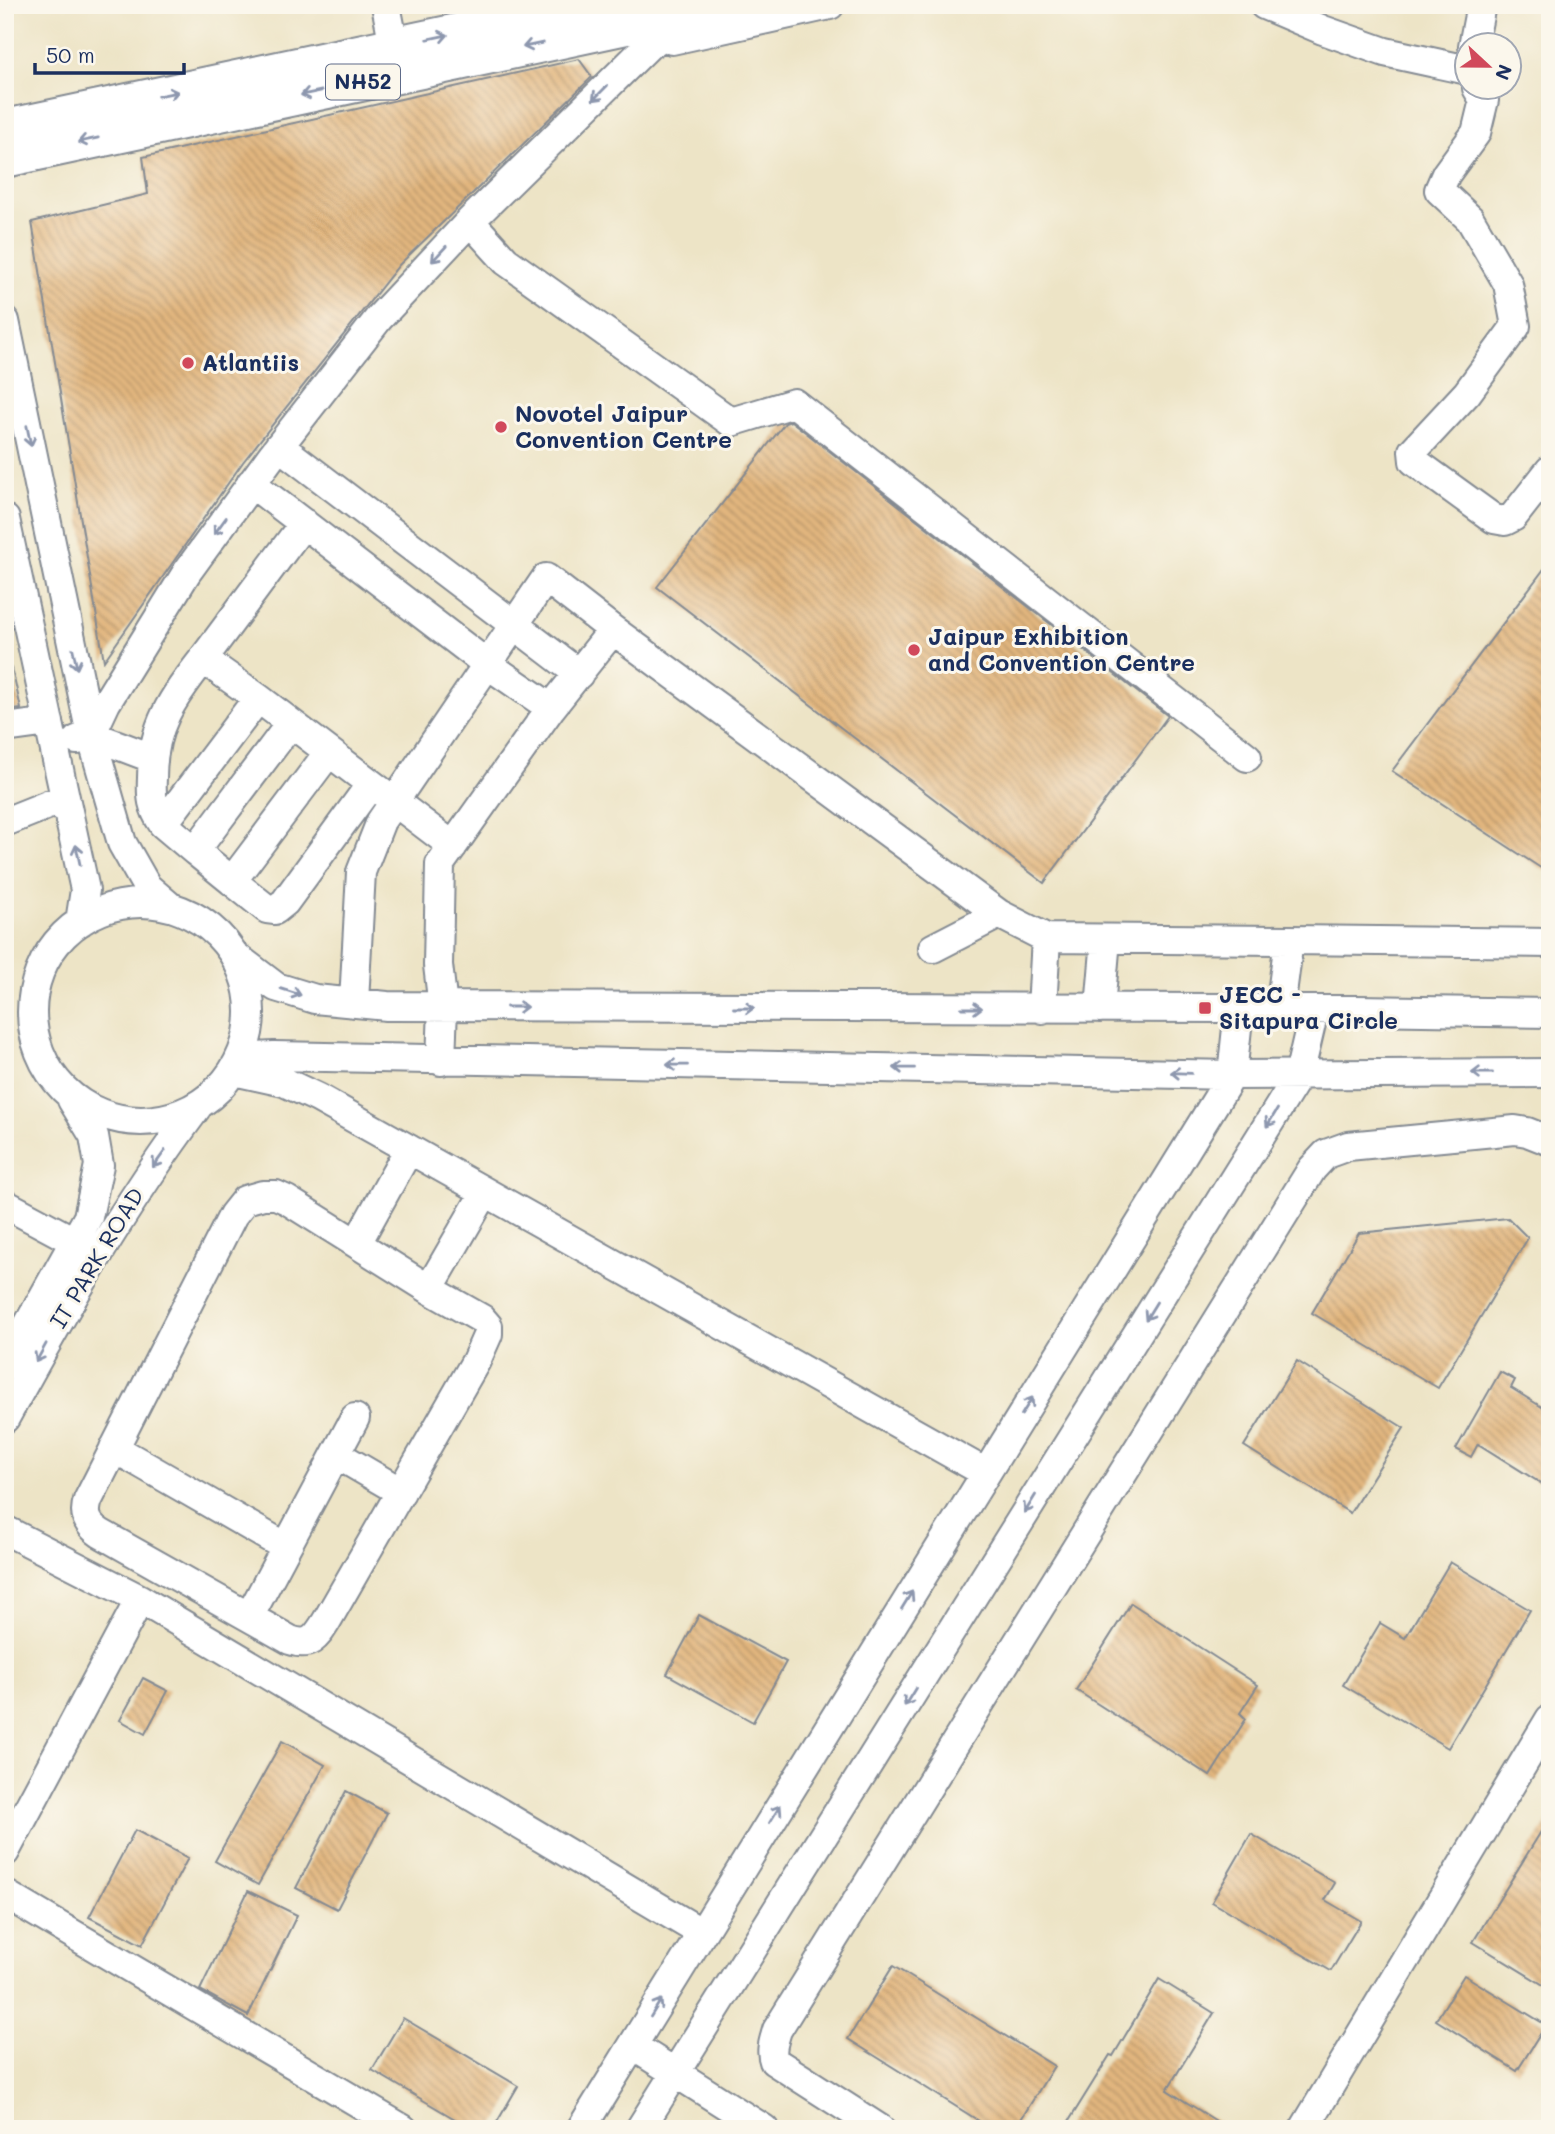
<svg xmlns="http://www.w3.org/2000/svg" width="1555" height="2134" font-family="Mali,sans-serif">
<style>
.building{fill:url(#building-back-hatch)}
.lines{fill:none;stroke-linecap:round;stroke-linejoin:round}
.minor-casing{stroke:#848a92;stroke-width:32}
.highway-casing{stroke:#848a92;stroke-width:42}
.minor{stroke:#fff;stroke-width:28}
.highway{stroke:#fff;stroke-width:38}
.oneway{stroke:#8d97ae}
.poi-dot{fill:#d1495b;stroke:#fbf7ec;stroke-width:2.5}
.labels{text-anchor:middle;stroke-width:6;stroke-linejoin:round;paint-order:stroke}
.shield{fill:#fbf7ec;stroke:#5e6b89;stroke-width:2}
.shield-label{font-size:21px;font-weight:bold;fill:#1b2f5e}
.poi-label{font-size:23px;font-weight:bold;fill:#1b2f5e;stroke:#fbf7ec;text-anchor:start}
.street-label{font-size:23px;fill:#1b2f5e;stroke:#fbf7ec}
</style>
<defs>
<pattern id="building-back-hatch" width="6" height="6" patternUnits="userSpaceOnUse" patternTransform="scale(1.75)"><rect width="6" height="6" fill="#e2b67e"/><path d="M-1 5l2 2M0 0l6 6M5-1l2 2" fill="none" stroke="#b6946a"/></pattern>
</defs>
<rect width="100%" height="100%" fill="#fbf7ec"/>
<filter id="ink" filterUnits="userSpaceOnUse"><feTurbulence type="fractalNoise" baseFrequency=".0143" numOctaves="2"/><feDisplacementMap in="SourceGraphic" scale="14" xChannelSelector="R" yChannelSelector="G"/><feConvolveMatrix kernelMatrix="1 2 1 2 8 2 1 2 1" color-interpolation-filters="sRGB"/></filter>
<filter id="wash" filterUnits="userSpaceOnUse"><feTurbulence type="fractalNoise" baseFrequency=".00686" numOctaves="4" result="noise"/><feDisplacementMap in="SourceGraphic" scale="28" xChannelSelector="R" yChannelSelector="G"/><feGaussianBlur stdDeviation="1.57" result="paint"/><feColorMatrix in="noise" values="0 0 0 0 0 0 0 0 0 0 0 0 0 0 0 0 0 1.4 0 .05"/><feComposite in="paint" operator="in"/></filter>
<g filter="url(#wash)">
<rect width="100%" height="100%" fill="#ede4c6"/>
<g id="blocks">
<!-- building -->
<path class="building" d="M579,59L592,77L399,265L243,462L104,661L32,222L148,194L143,157Z
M791,421L1168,716L1044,883L657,587L785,423Z
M1550,561V874L1392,771Z
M12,668L21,709L5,711V669Z
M1508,1218L1528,1238L1438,1388L1312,1313L1359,1233Z
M1297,1361L1404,1428L1350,1513L1244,1446Z
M1500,1372L1515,1380L1511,1388L1550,1412V1489L1478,1444L1471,1457L1456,1449Z
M1450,1562L1530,1610L1448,1748L1343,1685L1380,1623L1405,1638Z
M1131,1603L1258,1685L1240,1713L1246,1719L1210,1776L1076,1690Z
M699,1615L786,1662L753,1722L667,1674Z
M143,1678L168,1691L145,1734L120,1720Z
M282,1741L325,1765L258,1885L215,1861Z
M346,1791L387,1813L337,1909L296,1888Z
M1550,1817V1989L1473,1942Z
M135,1830L188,1858L142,1945L89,1917Z
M1251,1834L1335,1883L1325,1900L1361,1921L1331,1971L1212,1902Z
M248,1891L297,1915L248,2016L200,1990Z
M893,1966L1054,2066L1015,2129H992L848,2039Z
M1464,1975L1546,2025L1517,2071L1436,2020Z
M1159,1979L1214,2013L1167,2090L1229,2129H1064L1110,2055L1113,2056Z
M403,2018L518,2086L493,2129H472L372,2070Z"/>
</g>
</g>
<g filter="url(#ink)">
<use href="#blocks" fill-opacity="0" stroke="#848a92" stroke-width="2"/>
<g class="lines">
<defs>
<path id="minor" d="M386,5L394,46
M1264,5L1323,30L1385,52L1468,70
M672,40L830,5
M1473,46L1481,5
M1477,88L1484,100L1476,133L1446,174L1439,190L1470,219L1508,284L1516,326L1467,393L1413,451L1414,461L1494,519L1505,521L1513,517L1550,470
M470,221L506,261L731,422L794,403L1247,757
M5,321L91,735L122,843L147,887L168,905
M279,446L579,674
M251,483L487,664L551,708
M5,519L85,890L80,922
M304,523L203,659L258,698L453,846
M203,659C172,699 152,726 152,778C151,797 152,808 163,824L258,698
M5,728L49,722
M91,735L106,703L187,572L273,454L379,318L470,221L649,45L681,25L692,21
M77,740L91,735L152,758
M5,822L65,798
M163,824L195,851L291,723
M195,851L232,881L329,752
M232,881L267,909L275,910L285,902L371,784
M32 1012a109 109 0 1 1 218 0a109 109 0 1 1-218 0Z
M1046,938L1289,940
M933,948L999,914L1046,938L1042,1009
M234,955L276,987L315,999L387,1006L1231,1008L1550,1013
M354,1002L361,872L381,821L546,578L613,630
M1100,1008L1106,939
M1280,1009L1289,940L1550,943
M240,1058L274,1056L1232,1075L1550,1073
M441,1061L443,1007L438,965L440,864L551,708L613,630L999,914
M234,1071L284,1082L318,1098L986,1473
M263,1195H276L287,1200L429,1289L482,1319L488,1326V1334L476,1361L326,1622C316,1638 310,1647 290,1640L100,1533C87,1524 83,1515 88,1500L233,1215L245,1200Z
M5,1204L74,1241
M357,1243L409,1149
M429,1289L485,1192
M5,1366L88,1217L99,1165L94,1136L72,1100
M5,1418C64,1310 124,1205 198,1106
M114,1448L286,1547
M336,1454L401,1492
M5,1530L140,1599L702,1933
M249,1617L355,1418
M5,1852L140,1599
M5,1894L403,2129
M633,2046L764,2129
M581,2129L1232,1075L1239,1009
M640,2129L1299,1075L1314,1011
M880,2129L774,2061C770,2050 774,2041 777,2030L1312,1169L1326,1154L1348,1146L1515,1130L1527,1132L1550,1141
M1304,2129L1550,1719"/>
<path id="highway" d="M5,129L590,5
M5,158L720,5"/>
</defs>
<!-- minor casing -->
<use href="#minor" class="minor-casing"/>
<!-- highway casing -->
<use href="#highway" class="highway-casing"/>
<!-- minor -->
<use href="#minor" class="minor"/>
<!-- highway -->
<use href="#highway" class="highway"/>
</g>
<!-- one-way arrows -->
<defs><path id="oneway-shaft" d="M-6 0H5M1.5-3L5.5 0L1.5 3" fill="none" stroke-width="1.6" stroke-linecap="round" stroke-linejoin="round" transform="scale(1.75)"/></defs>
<g class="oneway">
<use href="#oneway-shaft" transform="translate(438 37) rotate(-12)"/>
<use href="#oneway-shaft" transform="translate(533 45) rotate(168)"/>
<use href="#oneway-shaft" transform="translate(311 93) rotate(168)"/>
<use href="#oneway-shaft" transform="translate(600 93) rotate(135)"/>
<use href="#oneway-shaft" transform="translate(168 94) rotate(-12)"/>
<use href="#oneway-shaft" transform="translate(88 140) rotate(168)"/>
<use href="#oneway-shaft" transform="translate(439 254) rotate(133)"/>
<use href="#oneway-shaft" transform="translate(29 436) rotate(78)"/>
<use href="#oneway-shaft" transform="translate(220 526) rotate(126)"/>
<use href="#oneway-shaft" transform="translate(75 659) rotate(78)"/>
<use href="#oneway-shaft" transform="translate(78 855) rotate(-102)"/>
<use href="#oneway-shaft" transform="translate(291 992) rotate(18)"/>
<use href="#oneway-shaft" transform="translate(517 1007)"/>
<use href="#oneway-shaft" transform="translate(744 1008)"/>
<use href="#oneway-shaft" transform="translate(972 1008)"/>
<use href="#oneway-shaft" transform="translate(677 1065) rotate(-179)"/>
<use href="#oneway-shaft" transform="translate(904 1068) rotate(-179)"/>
<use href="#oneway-shaft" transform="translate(1181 1073) rotate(-178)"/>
<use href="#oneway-shaft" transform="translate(1482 1073) rotate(180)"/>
<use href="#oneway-shaft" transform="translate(1272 1118) rotate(122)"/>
<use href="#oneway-shaft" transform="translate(159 1159) rotate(126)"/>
<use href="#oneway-shaft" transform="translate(1151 1311) rotate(122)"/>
<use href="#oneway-shaft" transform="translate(41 1353) rotate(119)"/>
<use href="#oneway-shaft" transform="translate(1027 1406) rotate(-58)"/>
<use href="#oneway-shaft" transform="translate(1030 1504) rotate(122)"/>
<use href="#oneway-shaft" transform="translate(907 1600) rotate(-58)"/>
<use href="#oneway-shaft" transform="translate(910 1697) rotate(122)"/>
<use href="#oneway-shaft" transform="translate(775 1814) rotate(-58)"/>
<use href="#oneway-shaft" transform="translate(656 2008) rotate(-58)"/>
</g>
</g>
<!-- markers -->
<g class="poi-dot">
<circle cx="188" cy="363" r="7"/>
<circle cx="501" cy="427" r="7"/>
<circle cx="914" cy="650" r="7"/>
<rect x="1198" y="1001" width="14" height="14" rx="3.5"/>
</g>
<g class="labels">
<!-- shield labels -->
<rect class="shield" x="326" y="64.5" width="74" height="35" rx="5"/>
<g class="shield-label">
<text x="363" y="89">NH52</text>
</g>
<!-- poi labels -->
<g class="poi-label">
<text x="202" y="371">Atlantiis</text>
<text x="515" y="422">Novotel Jaipur<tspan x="515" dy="26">Convention Centre</tspan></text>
<text x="928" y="645">Jaipur Exhibition<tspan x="928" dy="26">and Convention Centre</tspan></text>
<text x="1219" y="1003">JECC -<tspan x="1219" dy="26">Sitapura Circle</tspan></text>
</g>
<!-- street labels -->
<g class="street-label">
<text transform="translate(97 1258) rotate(-59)" y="8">IT PARK ROAD</text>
</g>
</g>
<!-- margin -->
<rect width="1555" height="2134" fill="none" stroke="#fbf7ec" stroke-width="28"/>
<!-- north arrow -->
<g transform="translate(1488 66) rotate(112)"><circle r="33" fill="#fbf7ec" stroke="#a1a7b3" stroke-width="2"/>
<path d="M0-5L12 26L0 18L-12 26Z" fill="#d1495b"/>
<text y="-10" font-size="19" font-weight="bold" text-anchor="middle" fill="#1b2f5e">N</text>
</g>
<!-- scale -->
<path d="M35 63v10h149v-10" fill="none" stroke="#1b2f5e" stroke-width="3.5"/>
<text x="46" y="63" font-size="21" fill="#1b2f5e" stroke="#fbf7ec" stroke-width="5" paint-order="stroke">50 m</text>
</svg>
